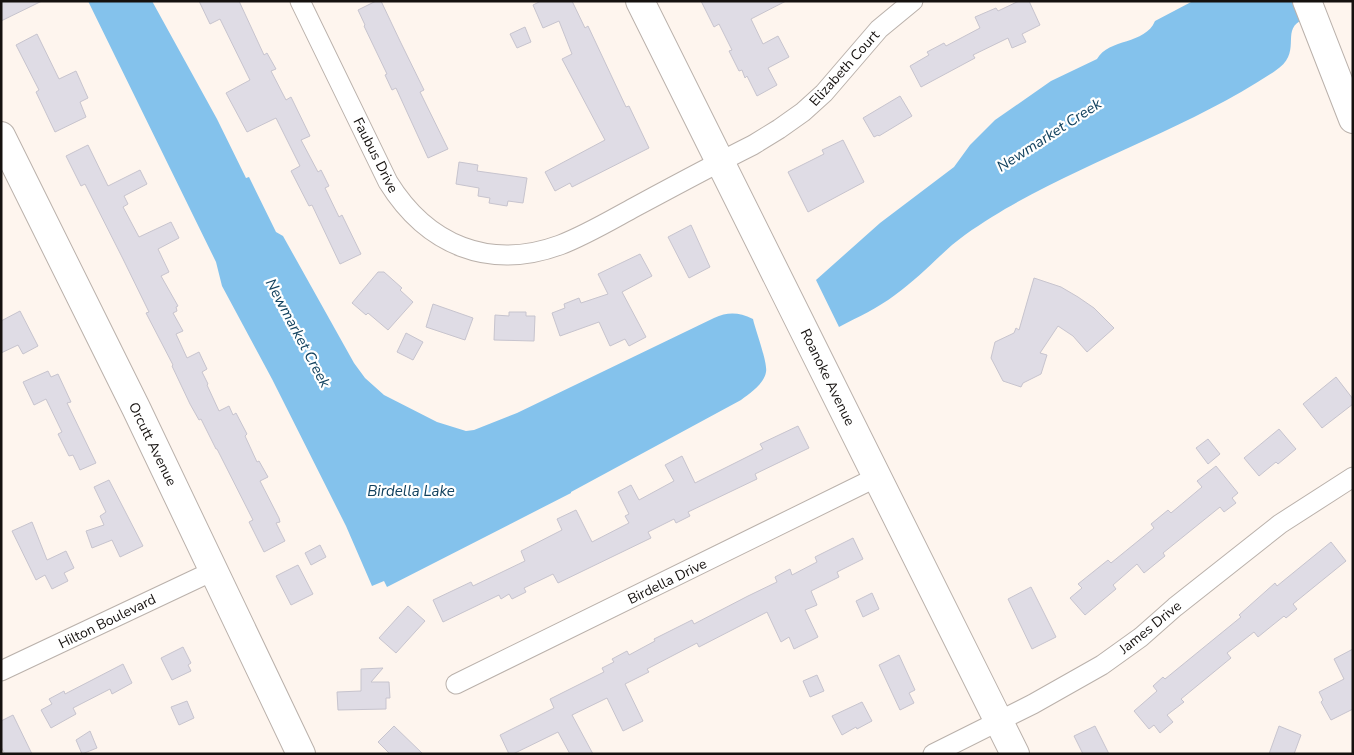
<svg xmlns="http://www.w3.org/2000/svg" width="1354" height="755" font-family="'Nunito Sans',sans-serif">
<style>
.water{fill:#84c2ec}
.building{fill:#dfdce5;stroke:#c7c4ce}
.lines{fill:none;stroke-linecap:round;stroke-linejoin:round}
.street-casing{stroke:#bab1ab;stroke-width:21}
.secondary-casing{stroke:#bab1ab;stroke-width:30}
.street{stroke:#fff;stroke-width:19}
.secondary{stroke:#fff;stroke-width:28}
.labels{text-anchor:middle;stroke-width:4.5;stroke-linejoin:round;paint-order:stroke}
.street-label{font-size:14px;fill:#15110f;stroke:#fff}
.water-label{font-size:15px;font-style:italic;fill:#11415e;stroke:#fff}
</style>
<rect width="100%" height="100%" fill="#fef5ee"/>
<!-- water -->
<path class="water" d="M88,1H152L217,119L246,178L249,177L276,232L283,236L354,363L365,378L384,395L437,422L466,431L474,430L517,413L714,318C728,312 738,312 753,319C755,329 768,363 766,372C764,384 750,393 741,400L571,492V493L387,587L384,581L372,586L346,526L272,379L222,286L216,262Z
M1193,1H1293L1300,21C1281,32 1303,53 1275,71C1191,127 1093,158 1005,209C987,220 969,231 952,245C933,262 916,280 895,295C878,308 858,317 839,327L816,280L880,223L954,167L970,145L995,120L1051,81L1097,59C1109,38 1145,45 1155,21Z"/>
<!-- building -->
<path class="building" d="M1,1H42L1,21Z
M199,1H239L264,55L267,53L276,69L271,71L286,100L291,97L310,136L301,140L318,172L321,170L329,186L325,188L339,217L342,215L361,254L340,264L312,205L309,206L291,171L300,166L276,118L247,132L226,93L250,80L220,19L210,24Z
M376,1H381L400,41L424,90L420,92L448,149L428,158L396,88L392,90L385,75L387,74L364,26L365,25L358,10Z
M541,1H572L585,28L588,26L626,107L629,106L649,148L572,187L570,183L555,191L545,172L605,140L562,59L572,54L559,21L543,28L533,5Z
M701,1H786L751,19L763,44L778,36L789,57L768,68L777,85L757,96L747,76L745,78L742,70L739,71L729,51L732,50L719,24L714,27Z
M1019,1H1029L1040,25L1022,34L1026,42L1012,48L1008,38L973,55L975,58L921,87L910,66L929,55L927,52L944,43L946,46L980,28L975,17L996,8L998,11Z
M525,27L531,42L517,48L510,34Z
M37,34L59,79L76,71L88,98L80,102L86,117L55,132L36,92L39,90L16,45Z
M900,96L912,116L879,136L878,135L874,137L863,118Z
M843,140L864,182L808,212L788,172L824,154L822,150Z
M88,145L108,186L140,170L147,184L124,196L128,204L123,207L139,237L171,222L179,238L158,249L169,272L161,276L178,306L176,307L177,311L173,313L183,331L176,334L187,358L199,352L207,369L202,372L208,384L207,385L219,411L229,406L233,415L236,413L247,434L245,436L257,462L259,461L268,477L260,481L279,518L280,522L276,523L285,541L264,552L249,522L253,520L217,449H216L201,419L199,420L190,404L172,366L173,365L146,313L149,312L123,259L85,184L81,186L66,156Z
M459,162L478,165L477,171L527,178L523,203L508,201L507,206L489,203L490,198L478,196L479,188L456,184Z
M691,225L710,267L689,278L668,237Z
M640,254L652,276L622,292L646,337L629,346L625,339L610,346L599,322L560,336L552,313L565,308L564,304L579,298L581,303L608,294L598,274Z
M378,272H384L402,288L400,290L413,302L388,330L368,313L366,315L352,303Z
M1034,278L1061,287L1078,297L1094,308L1114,328L1087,352L1073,336L1058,326L1040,353L1047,355L1041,374L1023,383L1021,387L1003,381L991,358L995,342L1014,333L1016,328L1019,330Z
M433,304L473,318L465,340L426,327Z
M20,311L38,346L23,354L18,345L1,353V321Z
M509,312H526V316H535L534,341L494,340L495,315L509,316Z
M406,333L423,342L413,360L397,352Z
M48,371L51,377L58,374L71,402L67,403L96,463L80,470L73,455L69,456L58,434L62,432L46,399L34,405L23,382Z
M1336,377L1353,399V404L1322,428L1303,404Z
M798,426L809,448L755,474L757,479L688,512L690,516L676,523L674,519L648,532L651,538L558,583L553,574L524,588L526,592L512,599L509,594L501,599L499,595L443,622L433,600L471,582L473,586L525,561L521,551L562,530L557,519L576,510L592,542L629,523L625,516L629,514L618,492L631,485L639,500L674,481L665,465L682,456L695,483L763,449L760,444Z
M1279,429L1296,449L1278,464L1276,462L1259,476L1244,458Z
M1208,439L1220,454L1208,464L1196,448Z
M1216,466L1238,493L1232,498L1236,503L1224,512L1220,507L1163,553L1165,556L1144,573L1137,564L1113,585L1116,589L1085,615L1070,598L1082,588L1078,584L1108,560L1111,563L1154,528L1151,524L1168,510L1171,513L1202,487L1197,481Z
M109,480L143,546L120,557L112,540L92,548L86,531L104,525L100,516L106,512L94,487Z
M32,522L47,560L66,551L74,568L64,573L68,581L52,589L45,575L36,580L12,531Z
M853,538L863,559L837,572L839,577L811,591L817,605L805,610L818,637L794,649L789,637L781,642L767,612L699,647L697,643L647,669L649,672L625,684L643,721L623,731L607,698L572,715L593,754H570L558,732L513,754H509L500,735L554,708L550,699L604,672L602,668L614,662L612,659L627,651L629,655L655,641L654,639L692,620L694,624L748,596L777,582L775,577L790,569L792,575L817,562L815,557Z
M1331,542L1346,561L1293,604L1297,609L1286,618L1284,616L1258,637L1254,632L1227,653L1231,658L1181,699L1184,702L1167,715L1173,722L1160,733L1154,725L1149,729L1134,711L1157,691L1153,686L1163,677L1165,679L1241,617L1239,615L1275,583L1277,586Z
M320,545L326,557L311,565L305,553Z
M298,565L313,594L291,605L276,576Z
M1031,587L1056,637L1032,649L1008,599Z
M872,593L879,609L863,617L856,601Z
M408,606L425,621L396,653L379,638Z
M183,647L191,663L188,665L191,671L172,680L161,658Z
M1353,649V709L1331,720L1321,702L1323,700L1319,692L1344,679L1334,659Z
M899,655L915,690L909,693L914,703L900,710L879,665Z
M123,664L132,683L112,694L110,689L73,708L76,714L51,728L41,710L52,704L49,699L64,691L65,694Z
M383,668L371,682H389L390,698H386V709L338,710L337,692L361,691V669Z
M817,675L824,691L810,697L803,681Z
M187,701L194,718L179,725L171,707Z
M862,702L872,721L857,729L856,727L842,735L832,716Z
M13,715L32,754H5L1,747V721Z
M394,726L423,754H390L378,742Z
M1095,726L1109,754H1083L1074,736Z
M1279,726L1301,735L1294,754H1269Z
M90,731L97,748L82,754L76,740Z"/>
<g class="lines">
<defs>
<path id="street" d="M300,1L388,182C427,245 489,271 560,245C586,235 611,220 635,207C674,186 713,165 753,145L779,129L803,112L824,93L879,29L913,1
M1,671L213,571
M456,684L877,477
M933,754L1033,704L1102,665L1141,637L1175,607L1280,524L1353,477"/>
<path id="secondary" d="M640,1L1015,754
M1307,1L1353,119
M1,136L136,408L301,754"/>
</defs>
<!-- street casing -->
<use href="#street" class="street-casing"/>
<!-- secondary casing -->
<use href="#secondary" class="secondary-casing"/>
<!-- street -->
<use href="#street" class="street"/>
<!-- secondary -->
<use href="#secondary" class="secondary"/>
</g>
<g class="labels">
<!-- street labels -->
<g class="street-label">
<text transform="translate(844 68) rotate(-48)" y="5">Elizabeth Court</text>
<text transform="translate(376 155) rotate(63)" y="5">Faubus Drive</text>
<text transform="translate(828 377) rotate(64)" y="5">Roanoke Avenue</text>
<text transform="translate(153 444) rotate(64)" y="5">Orcutt Avenue</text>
<text transform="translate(667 581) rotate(-26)" y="5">Birdella Drive</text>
<text transform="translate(107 621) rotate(-26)" y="5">Hilton Boulevard</text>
<text transform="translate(1150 627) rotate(-39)" y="5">James Drive</text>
</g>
<!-- water labels -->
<g class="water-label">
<text transform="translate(1049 135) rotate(-33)" y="5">Newmarket Creek</text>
<text transform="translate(298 333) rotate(62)" y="5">Newmarket Creek</text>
<text x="411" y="496">Birdella Lake</text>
</g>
</g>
<!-- border -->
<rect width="1354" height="755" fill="none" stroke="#15110f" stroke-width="5"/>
</svg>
